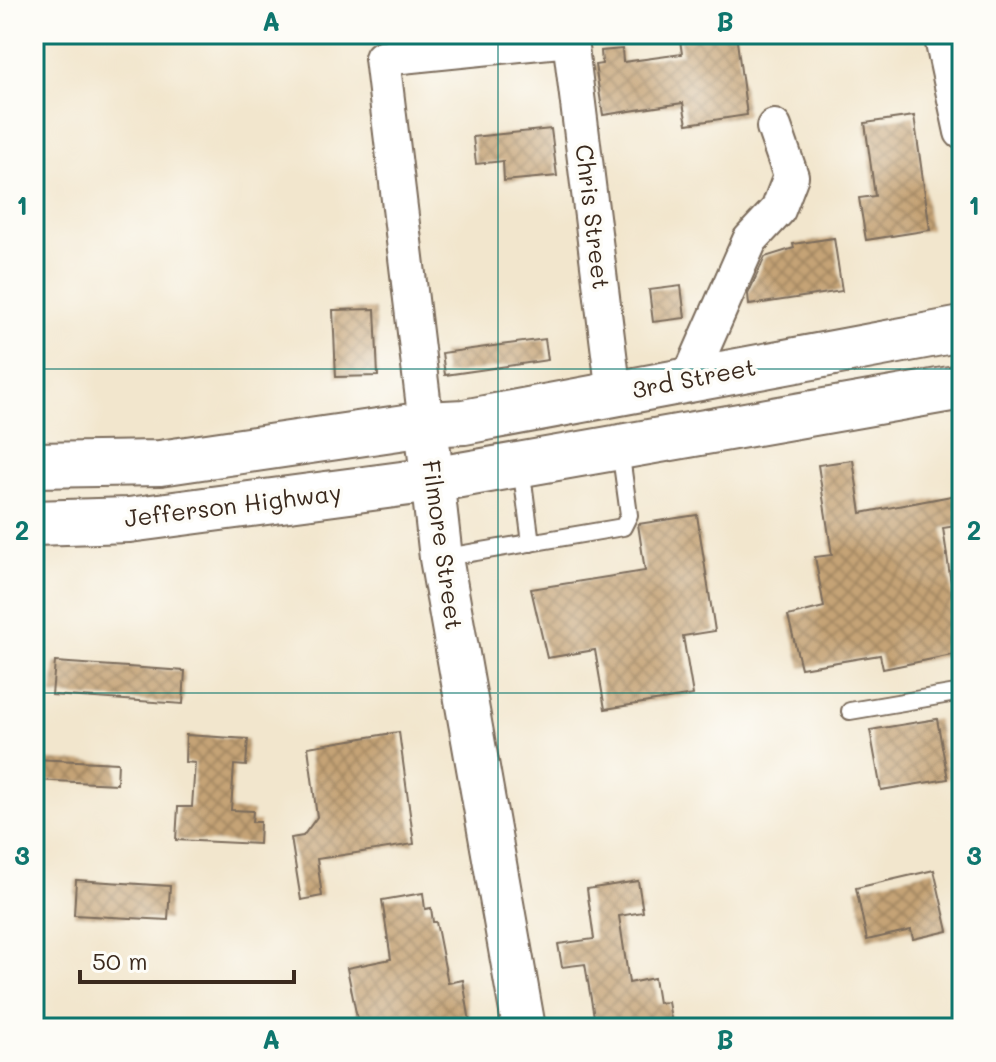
<svg xmlns="http://www.w3.org/2000/svg" width="996" height="1062" font-family="Mali,sans-serif">
<style>
.building{fill:url(#building-cross-hatch)}
.lines{fill:none;stroke-linecap:round;stroke-linejoin:round}
.service-casing{stroke:#7b6c5b;stroke-width:20}
.minor-casing{stroke:#7b6c5b;stroke-width:38}
.tertiary-casing{stroke:#7b6c5b;stroke-width:46}
.secondary-casing{stroke:#7b6c5b;stroke-width:48}
.service{stroke:#fff;stroke-width:16}
.minor{stroke:#fff;stroke-width:34}
.tertiary{stroke:#fff;stroke-width:42}
.secondary{stroke:#fff;stroke-width:44}
.grid{fill:none;stroke:#0f766e;stroke-width:2;stroke-opacity:0.55}
.labels{text-anchor:middle;stroke-width:7;stroke-linejoin:round;paint-order:stroke}
.street-label{font-size:24px;fill:#3b2a1e;stroke:#fdfcf7}
.neatline{fill:none;stroke:#0f766e;stroke-width:3}
.grid-label{font-size:26px;text-anchor:middle;font-weight:bold;fill:#0f766e}
</style>
<defs>
<pattern id="building-cross-hatch" width="8" height="8" patternUnits="userSpaceOnUse" patternTransform="scale(2)"><rect width="8" height="8" fill="#c5a376"/><path d="M0 0l8 8M0 8l8-8" fill="none" stroke="#a18560"/></pattern>
</defs>
<rect width="100%" height="100%" fill="#fdfcf7"/>
<filter id="ink" filterUnits="userSpaceOnUse"><feTurbulence type="fractalNoise" baseFrequency=".0125" numOctaves="2"/><feDisplacementMap in="SourceGraphic" scale="16" xChannelSelector="R" yChannelSelector="G"/><feConvolveMatrix kernelMatrix="1 2 1 2 8 2 1 2 1" color-interpolation-filters="sRGB"/></filter>
<filter id="wash" filterUnits="userSpaceOnUse"><feTurbulence type="fractalNoise" baseFrequency=".006" numOctaves="4" result="noise"/><feDisplacementMap in="SourceGraphic" scale="32" xChannelSelector="R" yChannelSelector="G"/><feGaussianBlur stdDeviation="1.8" result="paint"/><feColorMatrix in="noise" values="0 0 0 0 0 0 0 0 0 0 0 0 0 0 0 0 0 1.4 0 .05"/><feComposite in="paint" operator="in"/></filter>
<g filter="url(#wash)">
<rect width="100%" height="100%" fill="#f2e6cd"/>
<g id="blocks">
<!-- building -->
<path class="building" d="M717,34H736L747,115L687,124L683,103L603,115L595,65L602,64L601,51L622,49L623,62L682,54L680,40Z
M914,116L930,230L866,240L859,198L875,196L865,123Z
M551,129L557,176L504,181L503,161L476,164L473,137Z
M834,238L842,291L749,305L748,294L765,257L794,248L793,244Z
M681,286L685,318L653,322L649,290Z
M375,309L378,376L336,377L333,310Z
M545,339L548,360L445,375L442,353Z
M853,460L861,513L962,494V525L943,528L955,611L962,610V653L883,669L880,655L801,668L788,616L824,607L815,557L832,555L818,465Z
M697,515L715,631L683,636L693,695L605,709L595,650L547,658L531,589L645,571L638,524Z
M55,662L185,671L183,704L52,695Z
M937,719L948,779L881,790L870,730Z
M399,732L414,844L317,859L322,896L301,900L291,838L303,836L317,817L308,747Z
M186,735L248,739L246,766L234,765L231,810L253,811L252,822H260L259,844L176,840L178,807H192L195,763L185,762Z
M34,759L118,763L117,784L34,780Z
M934,870L948,931L913,939L911,930L867,940L856,888Z
M76,880L170,886L168,920L74,915Z
M638,881L643,912L619,916L629,983L654,978L658,1003L668,1002L672,1024L648,1028H596L585,964L562,967L558,944L594,939L587,889Z
M423,893L425,909L431,908L433,922H436L448,983L463,980L471,1028H359L347,968L391,959L382,900Z"/>
</g>
</g>
<g filter="url(#ink)">
<use href="#blocks" fill-opacity="0" stroke="#7b6c5b" stroke-width="2"/>
<g class="lines">
<defs>
<path id="service" d="M521,466L531,543
M441,558L623,527L629,515L620,449
M850,711L962,692"/>
<path id="minor" d="M941,34L962,132
M688,381L750,240L778,210L791,176L774,127
M426,424L382,58L570,39L614,394"/>
<path id="tertiary" d="M426,424L441,558L524,1028"/>
<path id="secondary" d="M34,465L160,463L426,424L464,422L962,329
M34,523L129,520L432,480L962,387"/>
</defs>
<!-- service casing -->
<use href="#service" class="service-casing"/>
<!-- minor casing -->
<use href="#minor" class="minor-casing"/>
<!-- tertiary casing -->
<use href="#tertiary" class="tertiary-casing"/>
<!-- secondary casing -->
<use href="#secondary" class="secondary-casing"/>
<!-- service -->
<use href="#service" class="service"/>
<!-- minor -->
<use href="#minor" class="minor"/>
<!-- tertiary -->
<use href="#tertiary" class="tertiary"/>
<!-- secondary -->
<use href="#secondary" class="secondary"/>
</g>
</g>
<!-- grid -->
<path class="grid" d="M498,34V1028M34,369H962M34,693H962"/>
<g class="labels">
<!-- street labels -->
<g class="street-label">
<text transform="translate(592 217) rotate(83)" y="8">Chris Street</text>
<text transform="translate(694 379) rotate(-11)" y="8">3rd Street</text>
<text transform="translate(233 506) rotate(-7)" y="8">Jefferson Highway</text>
<text transform="translate(442 545) rotate(82)" y="8">Filmore Street</text>
</g>
</g>
<!-- margin -->
<rect width="996" height="1062" fill="none" stroke="#fdfcf7" stroke-width="88"/>
<!-- scale -->
<path d="M80 970v12h214v-12" fill="none" stroke="#3b2a1e" stroke-width="4"/>
<text x="92" y="970" font-size="24" fill="#3b2a1e" stroke="#fdfcf7" stroke-width="6" paint-order="stroke">50 m</text>
<rect x="44" y="44" width="908" height="974" class="neatline"/>
<g class="grid-label">
<text x="271" y="31">A</text>
<text x="725" y="31">B</text>
<text x="22" y="215">1</text>
<text x="974" y="215">1</text>
<text x="22" y="540">2</text>
<text x="974" y="540">2</text>
<text x="22" y="865">3</text>
<text x="974" y="865">3</text>
<text x="271" y="1049">A</text>
<text x="725" y="1049">B</text>
</g>
</svg>
